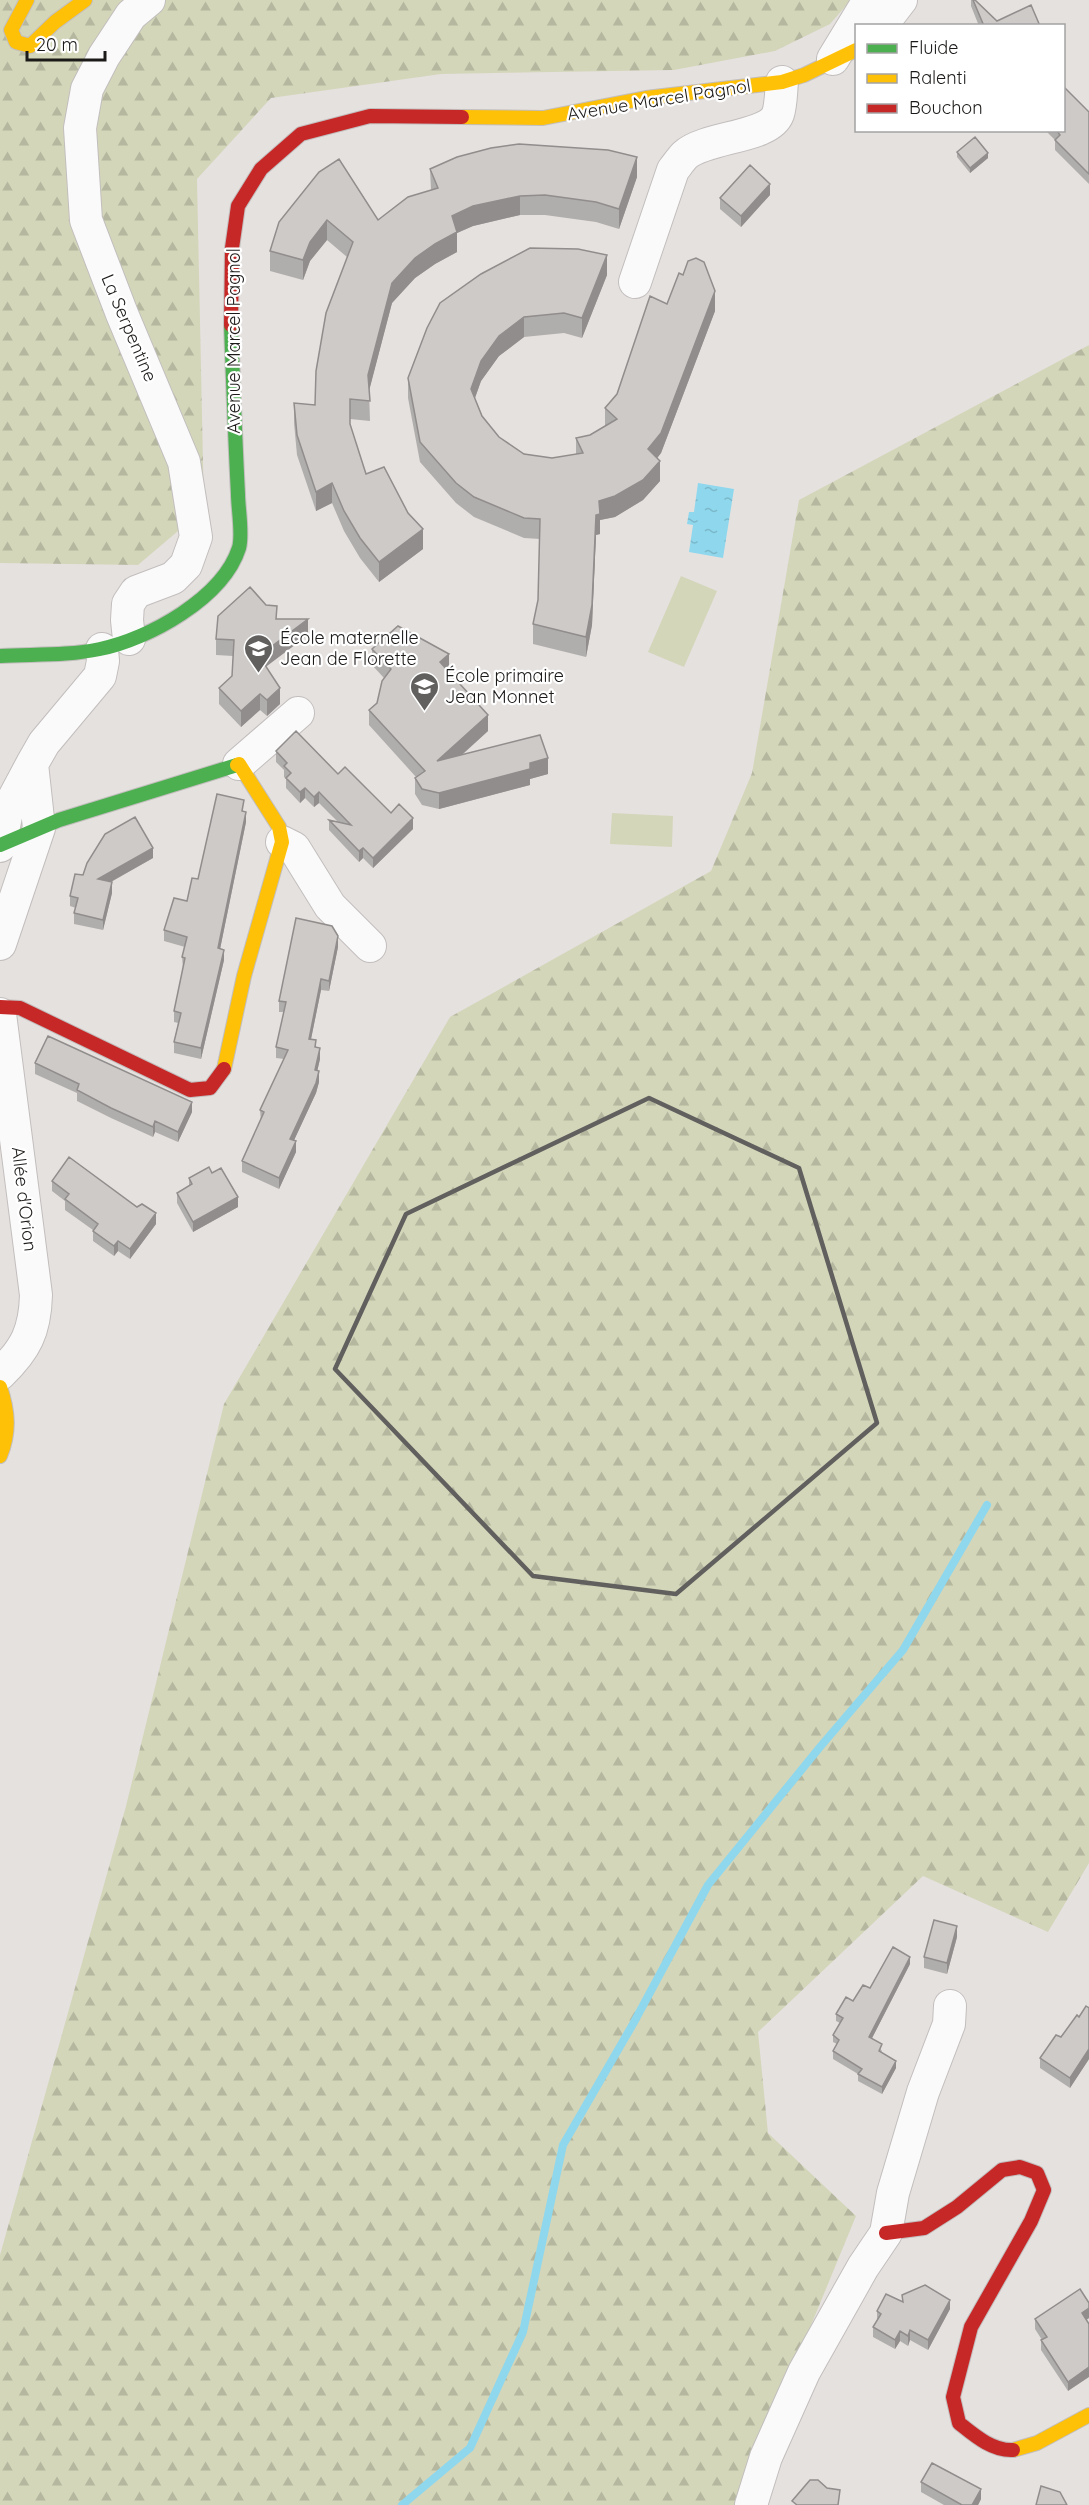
<svg xmlns="http://www.w3.org/2000/svg" width="1089" height="2505" font-family="Quicksand,sans-serif">
<style>
.forest{fill:url(#forest-firs)}
.garden{fill:#d4d6ba}
.water{fill:url(#water-ripples)}
.lines{fill:none;stroke-linecap:round;stroke-linejoin:round}
.stream{stroke:#8ed7ed;stroke-width:8}
.street-casing{stroke:#c2bebd;stroke-width:34}
.fast-casing{stroke:#c2bebd;stroke-width:16}
.slow-casing{stroke:#c2bebd;stroke-width:16}
.jam-casing{stroke:#c2bebd;stroke-width:16}
.street{stroke:#fbfafa;stroke-width:32}
.fast{stroke:#4caf50;stroke-width:14}
.slow{stroke:#ffc107;stroke-width:14}
.jam{stroke:#c62828;stroke-width:14}
.wall{fill:#b0aeac}
.shaded-wall{fill:#908d8c}
.building{fill:#cdcac8;stroke:#908d8c;stroke-width:1.5}
.marked{fill:none;stroke:#62605e;stroke-width:4.5;stroke-linejoin:round}
.labels{text-anchor:middle;stroke-width:4.5;stroke-linejoin:round;paint-order:stroke}
.street-label{font-size:18px;fill:#1c1a18;stroke:#fff}
.poi-label{font-size:18px;fill:#1c1a18;stroke:#fff;text-anchor:start}
</style>
<defs>
<pattern id="forest-firs" width="22" height="20" patternUnits="userSpaceOnUse" patternTransform="scale(1.5)"><rect width="22" height="20" fill="#d4d6ba"/><path d="M5 1l3.5 6h-7zM16 11l3.5 6h-7z" fill="#b5b79f"/></pattern>
<pattern id="water-ripples" width="26" height="14" patternUnits="userSpaceOnUse" patternTransform="scale(1.5)"><rect width="26" height="14" fill="#8ed7ed"/><path d="M2 4q2-2 4 0t4 0M15 11q2-2 4 0t4 0" fill="none" stroke="#7ab8ca"/></pattern>
</defs>
<rect width="100%" height="100%" fill="#e5e1df"/>
<!-- forest -->
<path class="forest" d="M0,0H851L830,24L775,51L674,70L441,74L271,98L197,179L204,509L138,565L0,563Z
M1089,345V1863L1048,1932L923,1876L758,2032L768,2133L856,2216L737,2505H0V2255L126,1806L224,1404L450,1017L711,871L752,773L799,500Z"/>
<!-- garden -->
<path class="garden" d="M681,576L717,591L684,667L648,652Z
M612,813L673,816L672,847L610,844Z"/>
<!-- water -->
<path class="water" d="M698,483L734,489L723,558L689,552L693,525L687,524L689,512H694Z"/>
<g class="lines">
<!-- stream -->
<path class="stream" d="M402,2505L470,2448L523,2332L563,2145L633,2024L708,1885L820,1747L903,1650L987,1505"/>
<defs>
<path id="street" d="M881,26L901,0
M833,59L869,0
M635,282L673,170C677,165 681,159 685,155C707,136 769,138 778,114C781,105 781,92 782,82
M129,639L127,620L128,604L136,592L173,578L186,565L196,537L184,462L122,314L86,220L80,128L87,89L104,56L131,15L149,0
M239,764L298,713
M282,842L294,848L330,906L370,946
M0,846L7,811L32,764L44,743L100,676L103,661L102,649
M0,944L39,828L32,764
M0,1014L36,1295C35,1331 26,1349 0,1374
M751,2505L766,2457L804,2372L863,2267L886,2233L893,2193L923,2092L949,2024L950,2006"/>
<path id="fast" d="M0,656C33,654 67,656 100,649C149,639 223,598 239,548C243,535 238,508 238,494C235,437 233,381 231,325
M0,845L59,820L237,765"/>
<path id="slow" d="M27,0L11,30L16,42L30,46L55,22L85,0
M462,117L543,118L646,98L782,82L804,75L856,50
M224,1069L244,976L282,842L279,827L239,764L237,765
M0,1387C8,1411 10,1432 0,1456
M1013,2450L1037,2443L1089,2415"/>
<path id="jam" d="M231,325L232,248L238,206L261,169L301,134L370,116L462,117
M0,1007L20,1008L190,1090L210,1088L224,1069
M886,2233L924,2228L957,2207L1002,2170L1020,2167L1037,2173L1044,2190L1031,2221L971,2327L953,2397L959,2423C974,2435 992,2451 1013,2450"/>
</defs>
<!-- street casing -->
<use href="#street" class="street-casing"/>
<!-- fast casing -->
<use href="#fast" class="fast-casing"/>
<!-- slow casing -->
<use href="#slow" class="slow-casing"/>
<!-- jam casing -->
<use href="#jam" class="jam-casing"/>
<!-- street -->
<use href="#street" class="street"/>
<!-- fast -->
<use href="#fast" class="fast"/>
<!-- slow -->
<use href="#slow" class="slow"/>
<!-- jam -->
<use href="#jam" class="jam"/>
</g>
<!-- wall -->
<path class="wall" d="M971,0H975L997,21L1040,26H979L971,6Z
M1089,112V184L1055,150V140L1045,130H1064Z
M957,152L988,158L970,173L957,157Z
M430,169L637,177L619,229L596,222L545,215H520L473,226L457,233V252L435,264L415,278L392,303L369,390L370,421L350,419V424L366,474L423,549L379,582L360,558L344,531L332,503L316,511L297,455L294,423V403L315,405L347,257L327,240L310,261L303,280L270,271V251L319,172L378,220L431,190Z
M770,195L741,227L720,209V198Z
M607,275L582,338L564,333L524,337L499,356L481,381L475,398L482,416L499,437L524,454L552,458L576,454V438L590,435L605,427V408L617,394L667,304L715,311L661,453L657,458L660,481L643,500L615,517L600,520V534L596,535L592,625L586,657L533,644V624L538,600L540,539L524,538L474,517L456,503L420,462L408,398V378L427,328Z
M277,619L308,635L266,666L280,704L267,716L260,710L241,727L219,704V688L232,676L233,656L216,655V639Z
M372,649L449,670L448,671L488,731L462,755L548,774L530,779V785L439,809L422,805L415,794V778L416,777L369,725V710L377,703L384,678L372,665Z
M276,751L338,774L413,829L373,868L363,858L359,862L329,830V820L338,822L319,803L314,807L305,798L300,803L286,788V779L284,777V770L276,762Z
M244,811L246,822L220,949L224,960L201,1059L174,1053V1042L178,1023L174,1022V1011L183,968L182,957L185,947L164,941V930L187,901Z
M153,858L111,882L112,893L103,930L74,924V913L76,908L70,906V896L83,875Z
M338,947L329,991L321,990L311,1039L316,1047L320,1059L317,1071L319,1082L316,1093L294,1140L296,1152L279,1189L242,1172V1161L261,1121L260,1110L284,1059L276,1058V1047L284,1012H279V1001Z
M35,1063L192,1112L178,1142L155,1132L153,1137L111,1118L77,1101V1093L35,1074Z
M212,1173L238,1207L193,1232L177,1203V1193L189,1186V1178Z
M52,1181L137,1207L156,1224L130,1259L118,1251L114,1256L93,1241V1230L65,1210V1201L52,1191Z
M957,1937L947,1974L924,1968V1957Z
M910,1964L872,2038L882,2051L881,2052L896,2068L882,2094L858,2081V2074L833,2059V2051L837,2044L833,2042V2035L840,2023L836,2021V2014L870,1988Z
M1089,2008V2059L1070,2088L1040,2068V2058Z
M902,2295L950,2309L928,2350L910,2340L908,2346L900,2341L895,2349L873,2337V2327L877,2321V2311L902,2302Z
M1089,2303V2318L1086,2320L1068,2391L1041,2350V2340H1042L1035,2329V2319Z
M921,2482L981,2499L978,2505H944L921,2492Z"/>
<!-- shaded-wall -->
<path class="shaded-wall" d="M988,153V158L970,173V168Z
M637,157V177L619,229V209Z
M770,184V195L741,227V216Z
M520,196V215L473,226L457,233V252L435,264L415,278L392,303L368,395V375L392,283L452,216L473,206Z
M327,220V240L310,261L303,280V260L310,242Z
M607,255V275L582,338V318Z
M715,291V311L661,453L648,470V449Z
M524,317V337L499,356L481,381L471,409V389L481,361L499,336Z
M660,461V481L643,500L615,517L600,520V534L596,535L592,625L586,657V637L596,515L599,501Z
M332,483V503L316,511V492Z
M423,529V549L379,582V562Z
M308,619V635L259,672V656Z
M449,654V670L440,678V662Z
M280,688V704L267,716V700Z
M260,694V710L241,727V711Z
M488,715V731L437,777V761Z
M548,758V774L530,779V785L439,809V793L530,763Z
M305,788V798L300,803V792Z
M319,792V803L314,807V797Z
M246,812V822L218,959V948Z
M413,818V829L373,868V858Z
M153,848V858L98,889V879Z
M363,848V858L359,862V851Z
M112,882V893L103,930V920Z
M338,936V947L329,991V981Z
M224,950V960L201,1059V1048Z
M321,979V990L309,1049V1039Z
M320,1048V1059L315,1081V1070Z
M319,1071V1082L316,1093L290,1149V1139Z
M192,1102V1112L178,1142V1132Z
M155,1121V1132L153,1137V1127Z
M296,1141V1152L279,1189V1178Z
M238,1197V1207L193,1232V1222Z
M156,1213V1224L130,1259V1249Z
M118,1241V1251L114,1256V1246Z
M957,1926V1937L947,1974V1963Z
M910,1957V1964L869,2044V2037Z
M1089,2049V2059L1070,2088V2078Z
M896,2061V2068L882,2094V2087Z
M950,2300V2309L928,2350V2340Z
M1089,2308V2318L1082,2323V2313Z
M910,2330V2340L908,2346V2336Z
M900,2331V2341L895,2349V2340Z
M1089,2367V2377L1068,2391V2382Z
M981,2489V2499L978,2505H972Z"/>
<!-- building -->
<path class="building" d="M973,0H975L997,21L1031,5L1040,26H984Z
M1064,87L1089,112V174L1055,140L1060,135L1056,130H1064Z
M975,137L988,153L970,168L957,152Z
M519,144L608,150L637,157L619,209L596,202L545,195L520,196L473,206L452,216L457,232L435,244L415,258L392,283L368,375L370,401L350,399V424L366,474L384,467L408,513L423,529L379,562L360,538L344,511L332,483L316,492L297,435L294,403L315,405L316,371L326,313L353,242L327,220L310,242L303,260L270,251L279,222L319,172L339,159L378,220L408,197L438,188L430,169L457,157L491,148Z
M750,165L770,184L741,216L720,198Z
M530,248L578,249L607,255L582,318L564,313L524,317L499,336L481,361L471,389L482,416L499,437L524,454L552,458L583,453L576,438L590,435L617,419L605,408L617,394L650,296L667,304L679,273L683,275L688,261L696,258L704,262L715,291L661,433L648,449L660,461L643,480L615,496L599,501L600,514L596,515L592,605L586,637L533,624L538,600L540,519L524,518L474,497L456,483L420,442L408,378L427,328L440,303L481,274Z
M250,587L266,605L277,606L276,619H308L259,656L280,688L267,700L260,694L241,711L219,688L232,676L234,640L216,639L218,616Z
M398,626L449,654L440,662L488,715L437,761L540,735L548,758L530,763V769L439,793L422,789L415,778L425,771L369,710L377,703L382,681L391,669L372,649Z
M296,731L338,774L345,767L391,813L399,804L413,818L373,858L363,848L359,851L329,820L351,825L319,792L314,797L305,788L300,792L286,778L291,773L284,766L287,763L276,751Z
M217,794L244,800L242,811L246,812L218,948L224,950L201,1048L174,1042L181,1013L174,1011L185,958L182,957L187,937L164,930L174,898L187,901L192,878L198,879Z
M135,817L153,848L98,879L112,882L103,920L74,913L78,898L70,896L75,874L83,875L87,863L105,834Z
M296,918L332,926L338,936L329,981L321,979L309,1039L316,1040L315,1047L320,1048L315,1070L319,1071L316,1083L290,1139L296,1141L279,1178L242,1161L264,1112L260,1110L288,1050L276,1047L286,1002L279,1001Z
M48,1036L192,1102L178,1132L155,1121L153,1127L111,1108L77,1090L79,1084L35,1063Z
M69,1157L137,1207L142,1204L156,1213L130,1249L118,1241L114,1246L93,1231L98,1224L65,1199L69,1194L52,1181Z
M209,1167L212,1173L221,1168L238,1197L193,1222L177,1193L192,1184L189,1178Z
M934,1920L957,1926L947,1963L924,1957Z
M893,1947L910,1957L869,2037L882,2044L879,2051L896,2061L882,2087L858,2074L862,2069L833,2051L839,2040L833,2035L843,2018L836,2014L846,1997L853,2001L863,1985L870,1988Z
M1086,2006L1089,2008V2049L1070,2078L1040,2058L1056,2035L1061,2037L1077,2015L1079,2017Z
M925,2285L950,2300L928,2340L910,2330L908,2336L900,2331L895,2340L873,2327L881,2314L877,2311L886,2294L903,2302L902,2295Z
M1080,2289L1089,2303V2308L1082,2313L1089,2324V2367L1068,2382L1041,2340L1047,2337L1035,2319Z
M932,2463L981,2489L972,2505H962L921,2482Z
M810,2480H818L827,2488L840,2490L838,2505H797L792,2501Z
M1041,2486L1060,2492L1067,2505H1036Z"/>
<!-- marked area -->
<path class="marked" d="M649,1098L799,1168L877,1423L676,1594L533,1576L335,1369L406,1214Z"/>
<!-- icons -->
<defs>
<symbol id="school-pin" viewBox="-11 -11 22 30"><path d="M0 17L-7.5 6A9.5 9.5 0 1 1 7.5 6Z" fill="#62605e" stroke="#fff"/><path d="M0-5L7-2L0 1L-7-2ZM-4 1L0 2.5L4 1V4Q0 6-4 4Z" fill="#fff"/></symbol>
</defs>
<g fill-rule="evenodd">
<use href="#school-pin" x="242" y="632" width="33" height="45"/>
<use href="#school-pin" x="408" y="670" width="33" height="45"/>
</g>
<g class="labels">
<!-- street labels -->
<g class="street-label">
<text transform="translate(659 100) rotate(-9)" y="6">Avenue Marcel Pagnol</text>
<text transform="translate(129 328) rotate(67)" y="6">La Serpentine</text>
<text transform="translate(234 341) rotate(-90)" y="6">Avenue Marcel Pagnol</text>
<text transform="translate(24 1199) rotate(83)" y="6">Allée d'Orion</text>
</g>
<!-- poi labels -->
<g class="poi-label">
<text x="280" y="644">École maternelle<tspan x="280" dy="21">Jean de Florette</tspan></text>
<text x="445" y="682">École primaire<tspan x="445" dy="21">Jean Monnet</tspan></text>
</g>
</g>
<!-- legend -->
<rect x="855" y="24" width="210" height="108" fill="#ffffff" stroke="#a4a3a3" stroke-width="1.5"/>
<rect x="867" y="44" width="30" height="9" fill="#4caf50" stroke="#a4a3a3" stroke-width="1.5"/>
<text x="909" y="54" font-size="18" fill="#1c1a18">Fluide</text>
<rect x="867" y="74" width="30" height="9" fill="#ffc107" stroke="#a4a3a3" stroke-width="1.5"/>
<text x="909" y="84" font-size="18" fill="#1c1a18">Ralenti</text>
<rect x="867" y="104" width="30" height="9" fill="#c62828" stroke="#a4a3a3" stroke-width="1.5"/>
<text x="909" y="114" font-size="18" fill="#1c1a18">Bouchon</text>
<!-- scale -->
<path d="M27 51v9h78v-9" fill="none" stroke="#1c1a18" stroke-width="3"/>
<text x="36" y="51" font-size="18" fill="#1c1a18" stroke="#ffffff" stroke-width="4.5" paint-order="stroke">20 m</text>
</svg>
